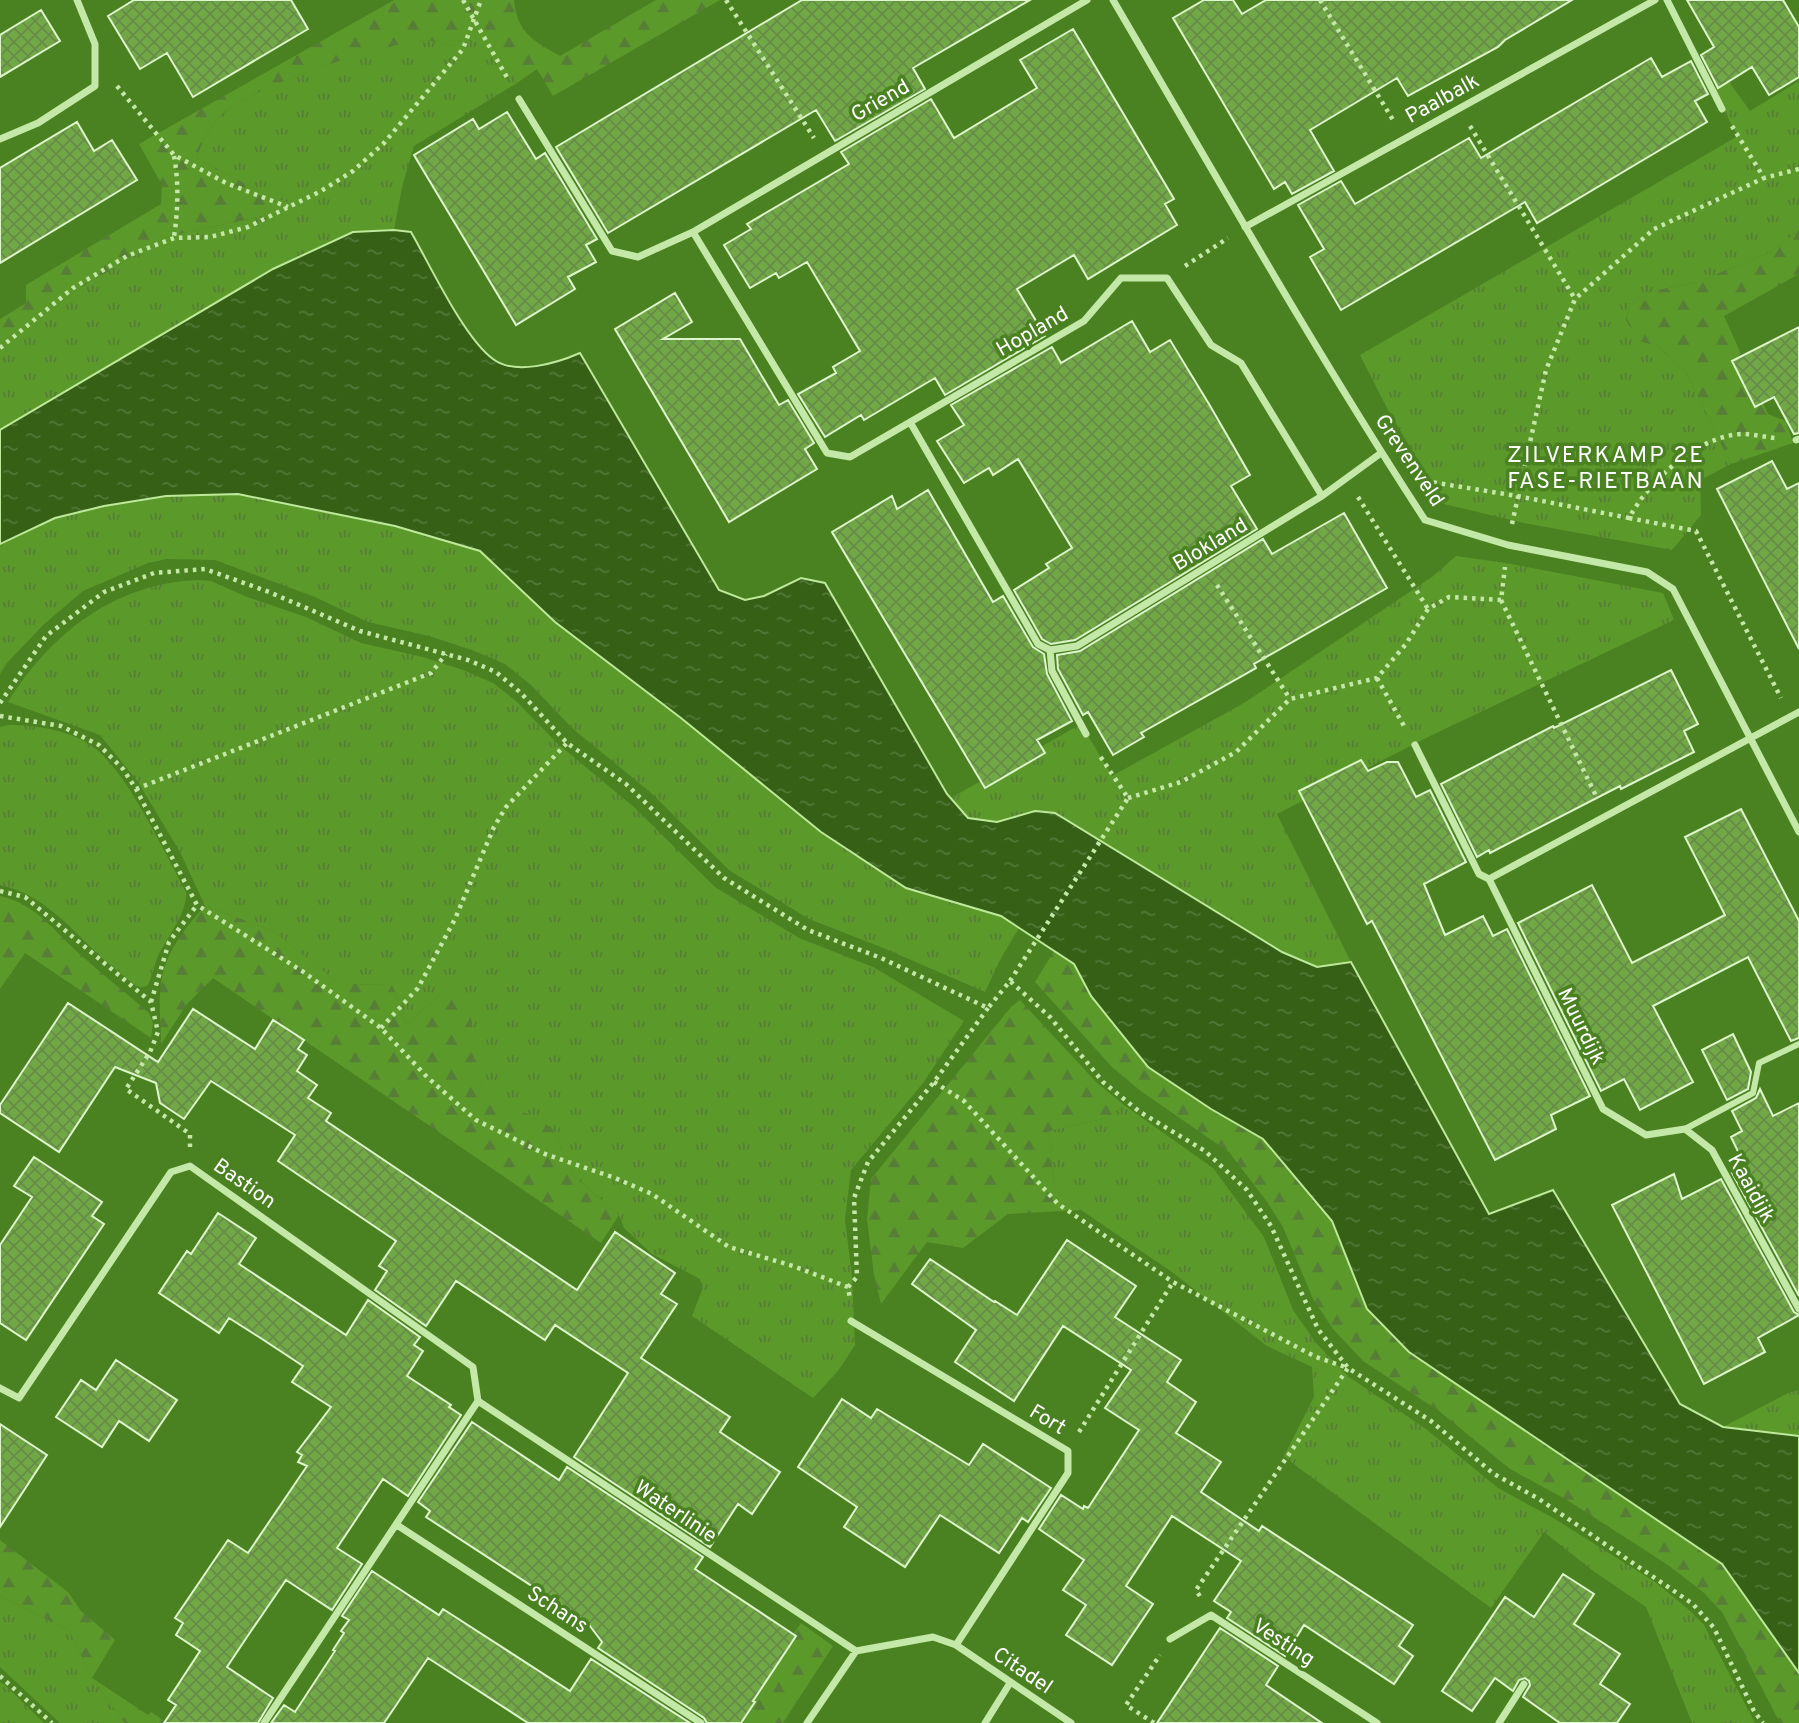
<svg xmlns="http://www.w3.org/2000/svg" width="1799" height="1723" font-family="Overpass,sans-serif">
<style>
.grass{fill:url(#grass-tufts)}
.forest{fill:url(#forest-firs)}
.water{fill:url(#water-ripples);stroke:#bee99b;stroke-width:2}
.building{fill:url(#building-cross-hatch);stroke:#def6cb;stroke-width:2}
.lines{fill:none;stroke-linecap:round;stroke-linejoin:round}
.path{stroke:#c4e8a7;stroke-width:4.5;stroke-dasharray:3.5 5;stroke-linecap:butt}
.pedestrian{stroke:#c4e8a7;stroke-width:6}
.minor{stroke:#c4e8a7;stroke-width:7}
.labels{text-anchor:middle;stroke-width:7;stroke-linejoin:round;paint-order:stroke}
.street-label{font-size:21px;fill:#fff;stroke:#4a8121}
.neighbourhood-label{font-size:23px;letter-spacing:2px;fill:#fff;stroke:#4a8121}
</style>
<defs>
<pattern id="grass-tufts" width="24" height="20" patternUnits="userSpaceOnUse" patternTransform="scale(1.75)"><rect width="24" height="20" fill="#5c992b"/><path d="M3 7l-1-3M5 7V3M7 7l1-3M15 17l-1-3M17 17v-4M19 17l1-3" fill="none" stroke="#567e37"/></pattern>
<pattern id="forest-firs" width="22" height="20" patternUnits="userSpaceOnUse" patternTransform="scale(1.75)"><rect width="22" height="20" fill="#5c992b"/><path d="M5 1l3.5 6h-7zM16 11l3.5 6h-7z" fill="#567e37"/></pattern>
<pattern id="water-ripples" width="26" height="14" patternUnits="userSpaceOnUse" patternTransform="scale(1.75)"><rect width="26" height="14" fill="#356016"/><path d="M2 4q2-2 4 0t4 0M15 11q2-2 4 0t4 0" fill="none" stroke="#537839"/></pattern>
<pattern id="building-cross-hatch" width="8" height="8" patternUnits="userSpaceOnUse" patternTransform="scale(1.75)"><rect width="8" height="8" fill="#71a846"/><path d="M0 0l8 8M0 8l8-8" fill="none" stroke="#668c48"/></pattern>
</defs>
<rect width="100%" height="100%" fill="#4a8121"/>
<!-- grass -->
<path class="grass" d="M476,18L517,83L414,146L402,187L394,230L353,232L273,269L0,430V345L88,283L169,236L268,215L297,206L264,194L197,158C201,143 209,128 220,116C245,89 380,44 418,41C430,39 444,44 456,46Z
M1727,79L1750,111L1799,81V230L1770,252L1698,282L1653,291L1630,304L1626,319L1638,341L1656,345L1686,372L1731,464L1700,480L1701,515L1672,550L1524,523L1444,504L1388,410L1360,355L1738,136L1712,90Z
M238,494L395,526L480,551L555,622L681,718L821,832L906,888L1001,916L1019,928L1001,958L985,992L881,947L809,919L729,870L650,792L572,728L531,685L505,664L472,650L429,636L368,622L315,597L215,560L167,559L148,563L83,591L43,625L7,663L0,674V544C18,536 36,525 54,518C112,497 177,496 238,494Z
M1456,556L1506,563L1663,593L1674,620L1428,737L1277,814L1351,962L1317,967L1282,952L1055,813L1035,811L997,822L968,818L951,798L1081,724L1112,776L1244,703L1432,577Z
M197,580L211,581L247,597L306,617L361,643L423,657L463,670L493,683L516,701L558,744L635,808L715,887L799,938L873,967L964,1021L923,1083L851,1170L845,1219L852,1277L855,1345L838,1371L813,1398L692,1316L702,1290L700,1279L652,1254L624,1228L619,1215L575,1177L552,1128L482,1090L466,992H444L406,1024L392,985L340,984L273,931L205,906L180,852L138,782L100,735L8,702C51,633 114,584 197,580Z
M8,725C35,725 69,730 92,746C126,769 165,854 186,892C188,912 166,939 157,958C154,967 152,976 148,985C143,988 140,988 135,985C124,976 112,967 101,957C70,928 43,894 0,885V727Z
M1124,1105L1213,1168L1264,1237L1293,1310L1316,1343L1349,1377L1426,1429L1498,1488L1555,1519L1655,1582L1688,1609L1704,1625L1755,1723H1692L1646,1607L1592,1570L1544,1532L1491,1608L1299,1468L1284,1456L1314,1397L1312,1367L1267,1346L1172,1272L1081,1210L1054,1188L1049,1131L1107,1118Z
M1799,1390V1436L1723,1427L1788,1393Z
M0,1596L69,1630L92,1678L125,1723H60L0,1667Z
M0,1682L6,1686L44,1723H0Z"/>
<!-- forest -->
<path class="forest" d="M394,0H514C517,33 534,41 560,56L656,0H720L553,96L537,69L517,83L476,19L456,46C444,44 430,39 419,41C380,44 245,89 220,116C209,128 201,143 197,158L264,194L298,206L268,215L169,236L88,283L0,345V319L26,303V285L161,204L162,185L139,144Z
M1799,230V274L1724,316L1768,414L1786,421L1793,443L1731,464L1686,372L1656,345L1638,341L1626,320L1630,304L1653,291L1698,282L1770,252Z
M0,896C33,903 51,927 74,949C98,971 124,991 149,1013L153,1023L151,1038L25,953L0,989Z
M205,906L273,931L340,984L392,985L406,1024L444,992H467L482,1089L552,1128L575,1177L619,1215L601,1243L213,978L187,1004L161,1044C161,1028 159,1010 160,994C161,958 182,931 205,906Z
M1054,951L1074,964L1091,996L1148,1067L1211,1109L1263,1139L1332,1221L1367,1309L1410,1352L1722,1564L1799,1673V1723H1782L1777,1717L1722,1612L1703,1592L1668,1565L1567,1500L1510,1469L1439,1411L1363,1361L1333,1329L1313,1299L1283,1227L1267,1202L1229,1152L1142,1092L1112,1067L1035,982Z
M1020,1000L1097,1083L1124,1105L1107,1118L1049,1131L1054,1188L1081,1210L1008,1214L963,1248L927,1242L881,1304L874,1275L867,1219L871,1179L1011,1007Z
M0,1540L68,1592L81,1611L115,1640L92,1678L148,1715L151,1712L167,1723H125L92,1678L69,1630L0,1596Z
M801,1623L833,1646L783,1723H733Z"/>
<!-- water -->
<path class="water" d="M394,230L411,232C430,265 464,338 493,359C515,376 557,363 580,353L719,590L745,600L764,596L801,578L825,583L947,794L968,818L997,822L1035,811L1055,813L1282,952L1317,967L1351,962L1489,1214L1553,1190L1680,1404L1723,1427L1799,1436V1673L1722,1564L1409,1352L1367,1309L1332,1221L1263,1139L1211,1109L1148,1067L1091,996L1074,964L1001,916L906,888L821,832L681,718L555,622L480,551L395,526L238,494L166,496L104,506L55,518L0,544V430L273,269L353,232Z"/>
<!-- building -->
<path class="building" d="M134,0H291L308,29L193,97L167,53L140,69L108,16Z
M802,0H1030L913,68L925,89L835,141L816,110L608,233L556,147Z
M1204,0H1233L1242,14L1266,0H1572L1505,40L1498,47L1408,96L1397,78L1310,130L1334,171L1292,194L1285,182L1274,189L1173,18Z
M1687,0H1783L1799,27V77L1769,95L1752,67L1718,88L1701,55L1714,47Z
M41,10L60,41L0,77V35Z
M1073,29L1174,199L1165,204L1177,225L1088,279L1074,255L1017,289L1045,336L945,395L935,378L864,420L861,415L825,437L798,394L836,373L833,367L860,351L807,262L779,278L776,273L750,288L724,245L751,229L747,224L849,164L841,152L931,99L954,138L1037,88L1020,60Z
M1651,58L1662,77L1691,61L1708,94L1695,101L1707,122L1537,223L1525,202L1341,310L1310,257L1324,249L1298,205L1341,181L1355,204L1469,138L1481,158Z
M507,112L536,159L545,153L597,239L586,245L596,262L568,277L575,289L516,325L414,155L473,119L479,129Z
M77,122L94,151L112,140L137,180L0,263V168Z
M675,293L692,322L663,339H740L779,405L788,400L814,443L805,449L817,469L729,522L615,329Z
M1132,321L1150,352L1170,340L1209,404L1250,475L1231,486L1257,529L1075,640L1051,644L1042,639L1014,590L1049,568L1046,564L1072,548L1018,459L993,475L989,468L964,483L937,441L964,425L951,405L1052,347L1061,363Z
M1799,327V433L1794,434L1774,397L1755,407L1732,361Z
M1772,461L1787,489L1799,483V649L1717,489Z
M928,490L993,602L1003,596L1033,647L1044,654L1047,674L1072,721L1037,740L1045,753L985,788L832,532L892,496L897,509Z
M1344,513L1387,588L1254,664L1256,668L1141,733L1144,737L1113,755L1088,712L1083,715L1058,669L1057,655L1080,651L1263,539L1272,554Z
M1671,670L1698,724L1684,731L1694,752L1621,789L1620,786L1490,853L1489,850L1477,857L1441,784L1553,726L1554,728Z
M1361,760L1368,771L1387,762H1398L1416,797L1430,790L1466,862L1424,884L1445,935L1483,916L1493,936L1507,929L1590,1096L1551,1115L1556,1129L1495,1160L1372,921L1367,924L1299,791Z
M1741,809L1799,921V1038L1791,1041L1748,957L1653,1006L1693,1082L1640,1110L1624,1079L1601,1091L1518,923L1592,885L1632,963L1679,939L1725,915L1685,837Z
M68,1003L158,1062L193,1009L255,1049L273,1020L304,1040L298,1049L307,1055L297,1071L317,1085L308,1098L331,1113L326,1121L577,1290L615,1232L675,1273L661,1294L677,1304L641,1358L730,1417L720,1432L780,1472L752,1514L738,1504L710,1547L574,1457L628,1373L555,1325L545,1340L456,1281L426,1326L375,1290L387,1271L379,1266L396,1241L278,1161L295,1135L211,1081L184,1119L160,1103L156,1083L115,1067L59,1152L0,1113V1105Z
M1733,1034L1751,1072L1748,1089L1727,1100L1702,1050Z
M1760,1089L1773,1116L1799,1103V1296L1732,1173L1745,1166L1731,1137L1742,1131L1732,1111L1756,1098Z
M34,1157L102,1202L92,1216L104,1224L26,1340L0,1323V1245L32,1197L14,1186Z
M1674,1174L1682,1199L1721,1179L1794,1312L1799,1315L1758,1338L1765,1352L1704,1384L1612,1205Z
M218,1213L256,1238L239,1264L346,1335L368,1300L420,1337L414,1345L423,1351L407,1376L451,1405L449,1407L461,1415L408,1496L383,1479L337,1548L362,1564L332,1610L286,1580L247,1637L227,1667L273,1698L258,1723H164L176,1705L168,1700L200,1651L176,1635L183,1623L175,1618L228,1540L248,1553L307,1466L298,1462L302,1455L297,1452L331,1407L292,1382L303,1366L259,1337L229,1318L219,1333L159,1293L187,1251L191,1254Z
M1067,1240L1136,1286L1115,1317L1181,1360L1167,1382L1196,1402L1176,1433L1221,1462L1201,1492L1259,1531L1262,1526L1413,1625L1399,1646L1413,1656L1394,1684L1304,1625L1285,1656L1227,1618L1231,1612L1214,1601L1241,1561L1172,1516L1126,1586L1153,1604L1112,1665L1066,1635L1086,1605L1063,1590L1084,1560L1039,1529L1061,1495L1083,1509L1084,1506L1088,1508L1139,1430L1105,1408L1131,1370L1063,1326L1014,1401L955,1362L976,1330L912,1284L930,1259L994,1302L995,1301L1017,1315Z
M116,1360L177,1400L149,1441L119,1421L102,1447L56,1417L81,1380L96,1390Z
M842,1399L871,1418L877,1409L969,1465L983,1444L1051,1488L1028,1522L1022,1518L999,1553L940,1515L905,1567L844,1527L857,1507L798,1467Z
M472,1422L559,1480L567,1467L703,1557L695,1569L796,1636L753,1701L755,1702L741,1723H707L704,1718L598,1648L602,1642L587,1622L426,1517L430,1511L418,1502Z
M0,1424L47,1455L0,1527Z
M372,1571L439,1615L443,1609L570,1691L591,1659L690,1723H528L428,1658L384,1723H271L284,1705L295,1712L335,1651L333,1650L344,1633L341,1631L349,1620L342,1616Z
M1563,1574L1594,1594L1574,1624L1620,1654L1600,1684L1630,1704L1617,1723H1560L1523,1697L1530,1685L1529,1681L1525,1678L1519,1680L1513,1691L1495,1678L1472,1711L1442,1691L1505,1597L1534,1617Z
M1220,1628L1278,1666L1266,1685L1322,1723H1157Z"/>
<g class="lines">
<!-- path -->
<path class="path" d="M463,0L509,81
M726,0L814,138
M1320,0L1393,120
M117,86L174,155L226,183L288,207
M1470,126L1575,299
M1732,126L1764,178L1799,169
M174,156C179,183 178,210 174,237
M1185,266L1228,238
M0,348L73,288L127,256L174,238L210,237L248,227L321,191L353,171L384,143L463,49L481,0
M1425,481L1517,496L1629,518C1649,481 1697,436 1742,434C1753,434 1764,437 1775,438
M1358,497L1428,609
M1629,518L1696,531L1781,698
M1512,524L1546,370L1575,299L1654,229L1764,178
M1217,585L1290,699
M1501,600L1597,798
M1377,678L1404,726
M0,703L46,636L104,592L154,573L205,569L269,592L360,631L468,660L496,672L521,693L567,743L626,784L724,878L808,930L881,958L988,1008L1010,981L1050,1017L1103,1082L1140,1112L1205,1151L1247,1190L1271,1226L1318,1329L1348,1368L1431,1421L1494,1474L1539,1499L1693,1604L1714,1628L1754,1711L1763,1723
M0,716L61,726L99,745L123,769L136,789L197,905L302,971L381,1028L427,1077L476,1120L545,1154L615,1178L652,1194L729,1247L793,1266L848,1287L850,1299
M136,789L431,673L446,654
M1128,798L1181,782L1236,752L1290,699L1377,678L1406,644L1428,609L1449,597L1501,600L1505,567
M0,891L25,897L151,1002L158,1032L150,1052L126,1089L190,1134V1147
M1010,981L1128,798L1098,753
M151,1002L169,942L197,905
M381,1028L418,988L455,919L494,827L506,807L567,743
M934,1082L964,1101L1058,1204L1173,1282L1316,1357L1348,1368L1196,1590L1201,1598
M848,1287L857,1277L854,1198L868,1162L934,1082L988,1008
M1079,1432L1173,1282
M0,1676L52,1723
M1154,1723L1126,1705L1160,1655"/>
<!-- pedestrian -->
<path class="pedestrian" d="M1685,1129L1753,1093L1759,1063L1799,1044"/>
<!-- minor -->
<path class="minor" d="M1113,0C1215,174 1315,351 1425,520L1508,545L1647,572L1673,589L1799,832
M1667,0L1722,109
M519,99L612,251L638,257L693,232L1087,0
M0,139L38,123L95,86V44L77,0
M1245,227L1655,0
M693,232L827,453L850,457L1084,321L1121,278H1167L1211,345L1241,363L1322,496
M910,422L1038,644L1050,650L1077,646L1322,496L1381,453
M1796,440L1799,439
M1050,650L1052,671L1086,734
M1415,745L1479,874L1489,879L1603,1109L1646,1135L1685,1129L1712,1150L1799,1309
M1489,879L1799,712
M851,1321L1068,1451V1473L956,1645
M0,1388L19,1398L171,1172L190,1166L473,1367L478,1401
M478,1401L856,1651
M397,1525L701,1723
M1170,1639L1211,1615L1377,1723
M856,1651L933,1637L956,1645L1071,1723
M264,1723L478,1401
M807,1723L856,1651
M985,1723L1010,1683
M1499,1723L1524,1684"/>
</g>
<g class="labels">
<!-- street labels -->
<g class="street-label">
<text transform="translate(1442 98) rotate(-29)" y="7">Paalbalk</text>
<text transform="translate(880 100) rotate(-30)" y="7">Griend</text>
<text transform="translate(1032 331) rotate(-30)" y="7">Hopland</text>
<text transform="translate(1410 460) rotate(56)" y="7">Grevenveld</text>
<text transform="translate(1210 544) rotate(-31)" y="7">Blokland</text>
<text transform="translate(1582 1026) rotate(64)" y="7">Muurdijk</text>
<text transform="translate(245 1183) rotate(35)" y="7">Bastion</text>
<text transform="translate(1752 1188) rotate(61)" y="7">Kaaidijk</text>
<text transform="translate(1048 1419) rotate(31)" y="7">Fort</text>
<text transform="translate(676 1511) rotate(34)" y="7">Waterlinie</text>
<text transform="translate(558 1609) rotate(33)" y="7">Schans</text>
<text transform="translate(1284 1642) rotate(33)" y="7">Vesting</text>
<text transform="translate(1023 1670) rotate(34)" y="7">Citadel</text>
</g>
<!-- neighbourhood labels -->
<g class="neighbourhood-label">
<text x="1606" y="462">ZILVERKAMP 2E<tspan x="1606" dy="26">FASE-RIETBAAN</tspan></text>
</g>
</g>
</svg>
